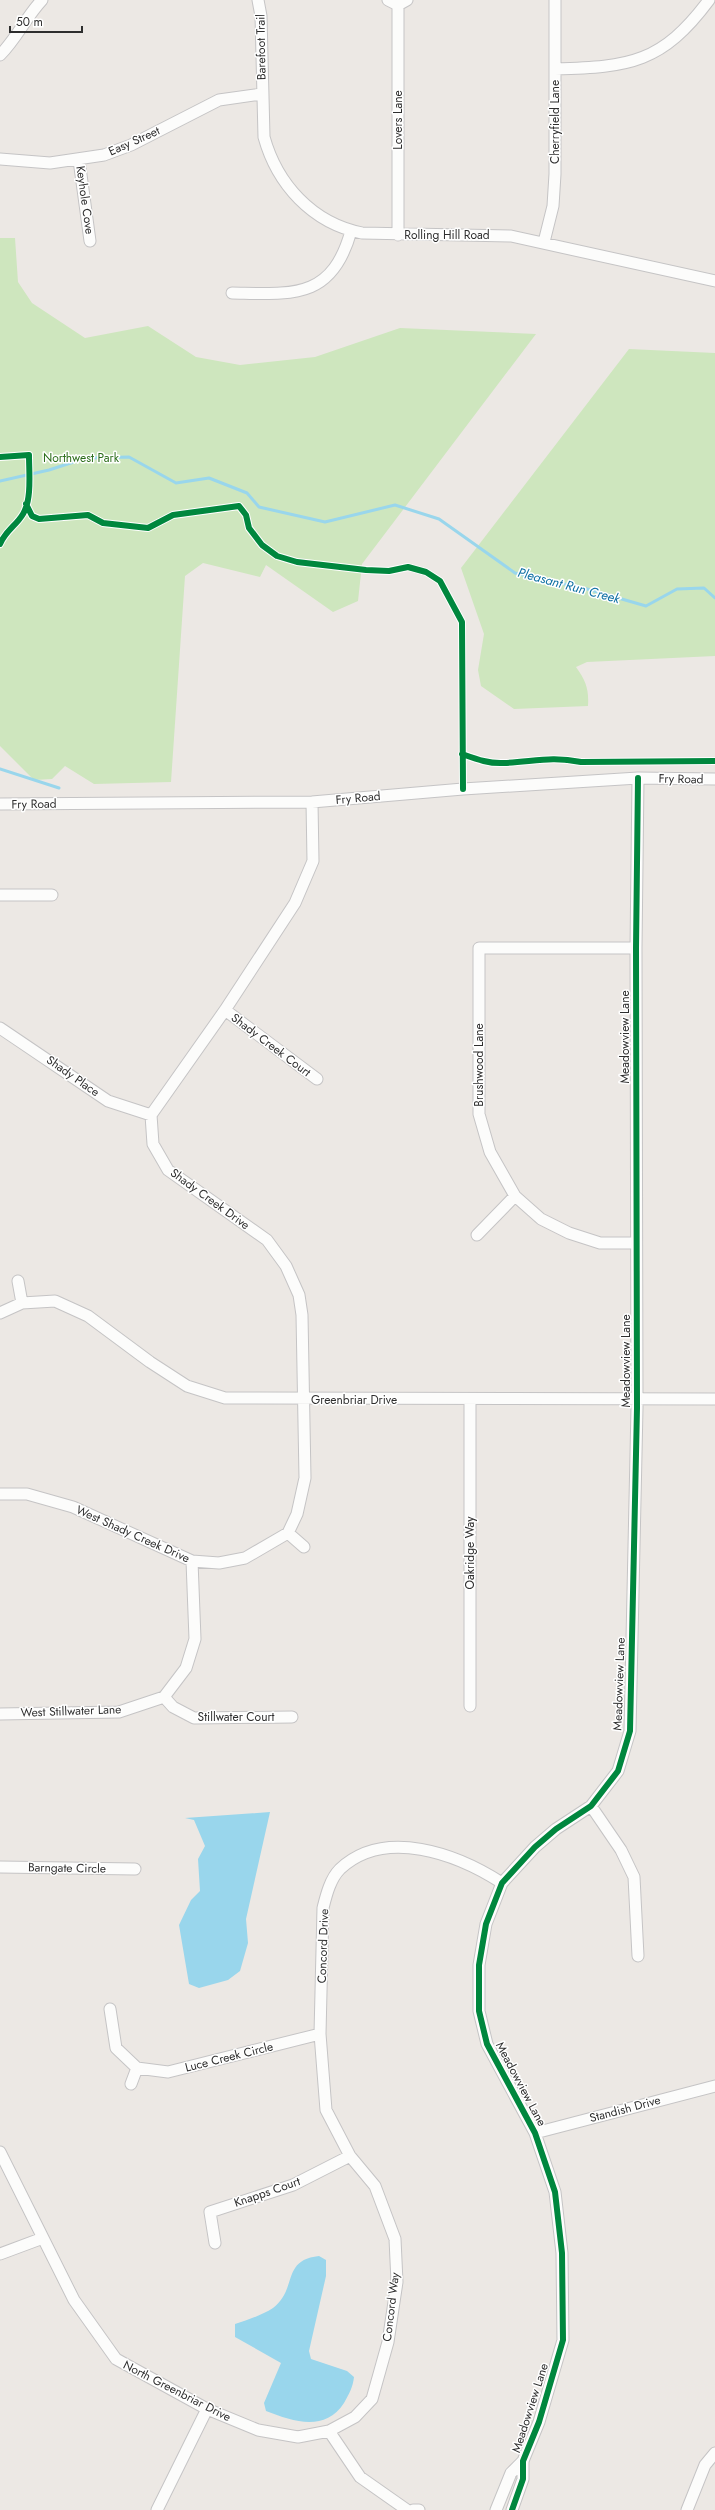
<svg xmlns="http://www.w3.org/2000/svg" width="715" height="2510" font-family="Jost,sans-serif">
<style>
.green{fill:#cee6be}
.water{fill:#99d6ec}
.lines{fill:none;stroke-linecap:round;stroke-linejoin:round}
.stream{stroke:#99d6ec;stroke-width:3}
.minor-casing{stroke:#c5c4c5;stroke-width:13}
.minor{stroke:#fcfcfb;stroke-width:11}
.cycleway-casing{stroke:#fff;stroke-width:8}
.cycleway{stroke:#00873e;stroke-width:6}
.labels{text-anchor:middle;stroke-width:3;stroke-linejoin:round;paint-order:stroke}
.street-label{font-size:12px;fill:#2e2e2e;stroke:#fff}
.park-label{font-size:12px;fill:#2c6e1b;stroke:#fff}
.water-label{font-size:13px;font-style:italic;fill:#0d6fa3;stroke:#fff}
</style>
<rect width="100%" height="100%" fill="#ece8e4"/>
<!-- green -->
<path class="green" d="M0,238H15L18,282L32,303L85,338L148,326L196,357L240,365L315,357L400,328L536,334L362,564L358,601L333,612L266,565L260,577L203,563L185,576L171,782L94,784L65,766L52,779L34,780L0,746Z
M629,349L715,353V656L587,662L576,667C586,681 589,689 588,706L514,709L481,686L478,670L484,634L461,568Z"/>
<!-- water -->
<path class="water" d="M270,1812L246,1919L248,1943L240,1971L228,1980L199,1988L189,1984L179,1925L191,1900L200,1891L198,1859L205,1846L194,1820L185,1818Z
M319,2256L326,2260V2276L309,2351L311,2359L347,2371L354,2377C353,2387 349,2394 344,2403C325,2432 294,2422 266,2411L264,2403L281,2363L235,2337V2324C248,2320 262,2315 273,2308C298,2289 281,2260 319,2256Z"/>
<g class="lines">
<!-- stream -->
<path class="stream" d="M0,481L49,470L86,458L129,457L176,483L209,478L247,493L259,507L325,522L395,505L439,519L515,573L587,589L646,606L677,589L704,588L715,598
M0,769L59,788"/>
<defs>
<path id="minor" d="M258,0L261,16L264,137C277,184 312,223 362,233L511,236L715,281
M388,0L398,5L407,0
M398,5V235
M0,55C17,38 26,17 42,0
M555,69C630,67 662,63 709,0
M0,159L50,163L104,155L131,145L219,100L261,94
M79,160L90,241
M544,242L553,206L555,174V0
M232,293C292,294 332,300 351,231
M0,804L312,802L463,789L638,778L715,779
M0,895H52
M636,948H479V1114L490,1152L515,1196L541,1219L569,1233L600,1243H636
M225,1010L317,1079
M0,1028L108,1101L151,1115
M477,1235L515,1196
M22,1303L55,1301L88,1316L150,1362L187,1386L225,1398L715,1399
M0,1313L22,1303L18,1281
M470,1400V1706
M0,1494H27L73,1507L192,1561L219,1563L245,1558L288,1533L304,1547
M288,1533L297,1514L305,1478L302,1315L299,1295L286,1266L267,1240L168,1170L153,1144L151,1115L225,1010L295,903L313,861L312,802
M164,1697L186,1668L195,1639L192,1561
M164,1697L173,1707L194,1718L292,1717
M0,1714L119,1712L164,1697
M591,1806L621,1850L634,1877L638,1956
M0,1867L135,1869
M110,2009L116,2048L137,2068L131,2084
M137,2068L168,2072L320,2034
M535,2133L715,2086
M0,2152L74,2300L116,2359L207,2409L258,2430L298,2437L329,2431L355,2417L372,2399L388,2342L397,2282L395,2239L375,2186L350,2156L326,2110L320,2034L323,1908C326,1896 330,1879 340,1869C385,1827 457,1854 502,1883
M215,2243L210,2212L293,2185L350,2156
M0,2254L43,2238
M329,2431L360,2477L407,2510
M157,2510L207,2409
M413,2510H419
M496,2510L511,2473L523,2461
M512,2510L523,2479V2461L539,2422L563,2340L562,2253L555,2192L535,2133L487,2044L479,2011V1965L486,1924L502,1883L535,1847L556,1829L591,1806L618,1771L630,1731L637,1408L636,948L638,778
M687,2510L705,2465L715,2453"/>
</defs>
<!-- minor casing -->
<use href="#minor" class="minor-casing"/>
<!-- minor -->
<use href="#minor" class="minor"/>
<defs>
<path id="cycleway" d="M0,457L29,455C29,473 32,499 23,514C16,526 6,530 0,544
M26,504L32,516L39,519L88,515L103,523L148,528L173,515L239,506L246,515L249,528L262,545L277,556L297,562L366,570L389,571L408,567L426,572L440,581L462,622L463,789
M462,754C476,759 489,764 504,763C533,762 550,756 581,762L715,761
M512,2510L523,2479V2461L539,2422L563,2340L562,2253L555,2192L535,2133L487,2044L479,2011V1965L486,1924L502,1883L535,1847L556,1829L591,1806L618,1771L630,1731L637,1408L636,948L638,778"/>
</defs>
<!-- cycleway casing -->
<use href="#cycleway" class="cycleway-casing"/>
<!-- cycleway -->
<use href="#cycleway" class="cycleway"/>
</g>
<g class="labels">
<!-- street labels -->
<g class="street-label">
<text transform="translate(261 47) rotate(-91)" y="4">Barefoot Trail</text>
<text transform="translate(398 120) rotate(-90)" y="4">Lovers Lane</text>
<text transform="translate(555 122) rotate(-90)" y="4">Cherryfield Lane</text>
<text transform="translate(134 141) rotate(-24)" y="4">Easy Street</text>
<text transform="translate(85 200) rotate(82)" y="4">Keyhole Cove</text>
<text x="447" y="239">Rolling Hill Road</text>
<text transform="translate(681 779) rotate(1)" y="4">Fry Road</text>
<text transform="translate(358 798) rotate(-5)" y="4">Fry Road</text>
<text transform="translate(34 804) rotate(-1)" y="4">Fry Road</text>
<text transform="translate(625 1037) rotate(-90)" y="4">Meadowview Lane</text>
<text transform="translate(271 1045) rotate(37)" y="4">Shady Creek Court</text>
<text transform="translate(479 1065) rotate(-90)" y="4">Brushwood Lane</text>
<text transform="translate(73 1076) rotate(35)" y="4">Shady Place</text>
<text transform="translate(210 1199) rotate(36)" y="4">Shady Creek Drive</text>
<text transform="translate(626 1361) rotate(-90)" y="4">Meadowview Lane</text>
<text x="354" y="1404">Greenbriar Drive</text>
<text transform="translate(133 1534) rotate(24)" y="4">West Shady Creek Drive</text>
<text transform="translate(470 1553) rotate(-90)" y="4">Oakridge Way</text>
<text transform="translate(619 1684) rotate(-88)" y="4">Meadowview Lane</text>
<text transform="translate(71 1711) rotate(-2)" y="4">West Stillwater Lane</text>
<text x="236" y="1721">Stillwater Court</text>
<text transform="translate(67 1868) rotate(1)" y="4">Barngate Circle</text>
<text transform="translate(323 1946) rotate(-88)" y="4">Concord Drive</text>
<text transform="translate(229 2057) rotate(-14)" y="4">Luce Creek Circle</text>
<text transform="translate(521 2084) rotate(62)" y="4">Meadowview Lane</text>
<text transform="translate(625 2109) rotate(-15)" y="4">Standish Drive</text>
<text transform="translate(267 2192) rotate(-19)" y="4">Knapps Court</text>
<text transform="translate(391 2307) rotate(-83)" y="4">Concord Way</text>
<text transform="translate(177 2391) rotate(27)" y="4">North Greenbriar Drive</text>
<text transform="translate(530 2408) rotate(-72)" y="4">Meadowview Lane</text>
</g>
<!-- park labels -->
<g class="park-label">
<text x="81" y="462">Northwest Park</text>
</g>
<!-- water labels -->
<g class="water-label">
<text transform="translate(569 585) rotate(15)" y="5">Pleasant Run Creek</text>
</g>
</g>
<!-- scale -->
<path d="M10 26v6h72v-6" fill="none" stroke="#2e2e2e" stroke-width="2"/>
<text x="16" y="26" font-size="12" fill="#2e2e2e" stroke="#ffffff" stroke-width="3" paint-order="stroke">50 m</text>
</svg>
